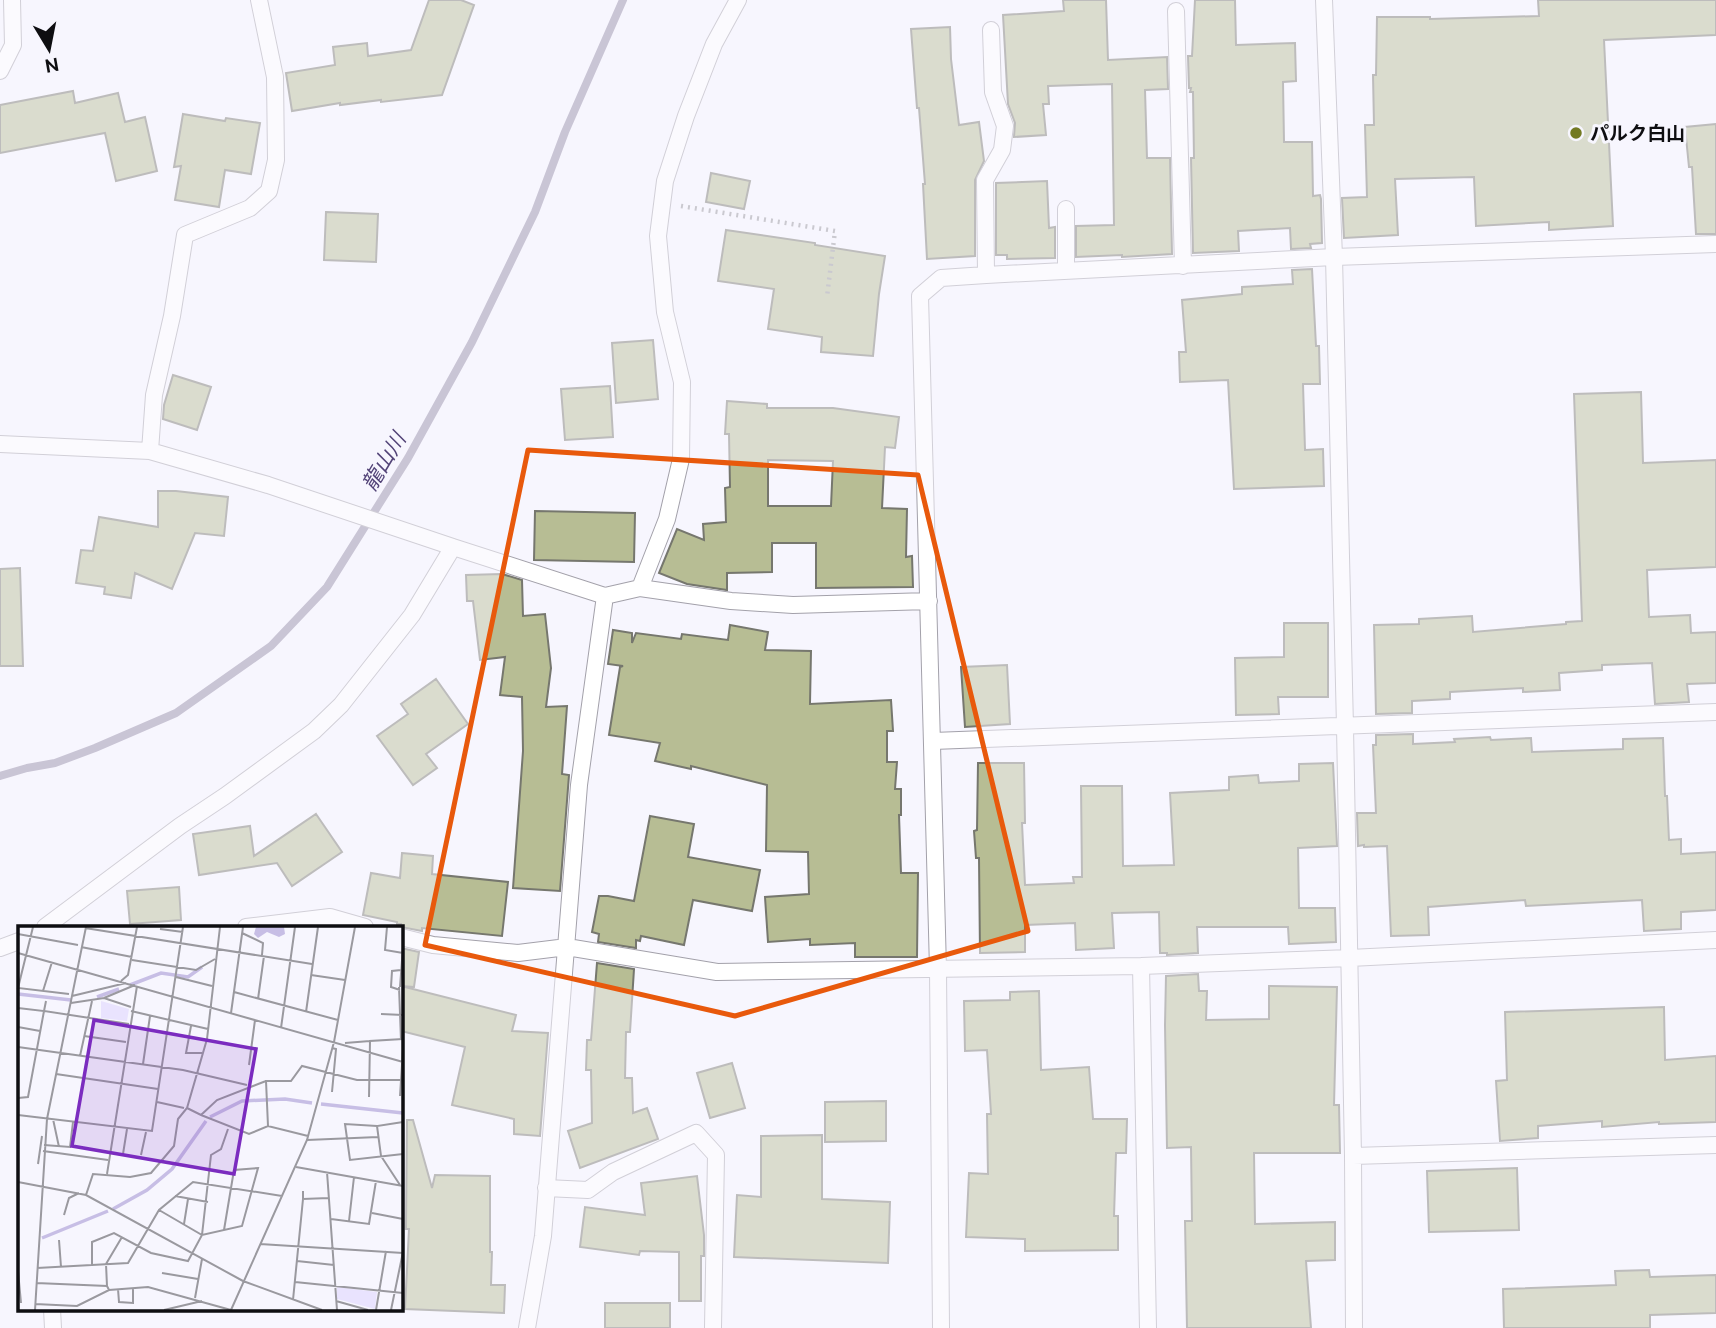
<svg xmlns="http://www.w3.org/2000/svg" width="1716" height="1328" font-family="Ubuntu,'Noto Sans JP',sans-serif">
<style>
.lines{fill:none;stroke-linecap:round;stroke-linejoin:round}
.stream{stroke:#9089a5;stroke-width:8}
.building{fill:#b7bd94;stroke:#76776e;stroke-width:2;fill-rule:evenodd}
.service-casing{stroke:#a3a1aa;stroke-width:18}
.path{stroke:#939399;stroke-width:4.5;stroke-dasharray:2 5;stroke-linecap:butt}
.service{stroke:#fff;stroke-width:16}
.marked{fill:none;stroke:#e8590c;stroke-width:5;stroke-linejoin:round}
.poi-dot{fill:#737a23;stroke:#f7f6fe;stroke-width:2.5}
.labels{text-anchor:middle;stroke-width:6;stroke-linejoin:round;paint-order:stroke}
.poi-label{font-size:19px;font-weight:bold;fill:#0e0e11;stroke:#f7f6fe;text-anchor:start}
.water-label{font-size:21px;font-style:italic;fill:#534478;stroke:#f7f6fe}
.inset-river{fill:none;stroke:#c7bee5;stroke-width:3.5}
.inset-road{fill:none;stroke:#9a999f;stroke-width:2}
.view{fill:#7b2cbf;fill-opacity:0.15;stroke:#7b2cbf;stroke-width:3.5}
.inset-edge{fill:none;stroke:#0e0e11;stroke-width:3.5}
</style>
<rect width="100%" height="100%" fill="#f7f6fe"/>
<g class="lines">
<!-- stream -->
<path class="stream" d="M0,776L27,768L55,763L95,748L176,713L271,646L327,587L408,458L472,342L535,212L565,132L623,0"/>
</g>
<!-- building -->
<path class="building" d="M429,0H461L474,5L442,95L381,102V100L340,105V103L292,111L286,73L335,65L333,47L367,43L368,56L411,50Z
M1063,0H1106L1108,60L1167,57L1168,89L1145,90L1147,158H1170L1172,254L1122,257V255L1076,257V226L1114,225L1112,84L1048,86L1049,104H1043L1046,135L1014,137L1015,123L1008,104L1003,15L1064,11Z
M1195,0H1235L1236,45L1295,43L1296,81L1283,82L1284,142H1312L1313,196L1320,195L1321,199L1322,243L1310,244L1311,248L1291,249L1290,228L1238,231L1239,251L1193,253L1191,158H1194L1193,92H1190L1191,88H1189L1188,56H1192Z
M1538,0H1716V35L1604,40L1613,226L1549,230V222L1476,226L1474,177L1395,179L1398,235L1344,238L1342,198L1367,197L1365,125H1374L1373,75H1376L1377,17H1430V19L1539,16Z
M950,27L951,59L959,125L979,122L984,161L975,180V256L927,259L923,184H925L919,108H917L911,29Z
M73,91L75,103L118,93L125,122L145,117L157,171L116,181L105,133L0,153V105Z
M183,114L225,121L226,118L260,123L251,174L225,170L219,207L175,200L181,166L174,167Z
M1716,124V234H1696L1692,167H1689L1685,127Z
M711,173L750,181L744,209L706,202Z
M1047,181L1049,228L1055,227V258L1007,259V255H996V183Z
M326,212L378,214L376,262L324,260Z
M726,230L815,243V245L885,256L879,294L873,356L821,352L822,337L768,329L774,289L718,281Z
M1312,269L1316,346H1319L1320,384H1303L1305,450L1323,449L1324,486L1234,489L1228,380L1180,382L1179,352H1186L1182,300L1242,294V287L1293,284L1292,270Z
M653,340L658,399L616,403L612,343Z
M173,375L211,387L197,430L163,419L164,405Z
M610,386L613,437L565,440L561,389Z
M1641,392L1643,463L1716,460V567L1647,570L1649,617L1690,615L1691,633L1716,632V683L1687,684L1689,702L1655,704L1652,663L1602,665V670L1559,673L1560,690L1523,692V688L1450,692V699L1412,701V713L1376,714L1374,625L1419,624V619L1472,616L1473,632L1566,624V622L1582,621L1574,394Z
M727,401L767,404V408H833L899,417L895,448L885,447L882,508L907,509L906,557L912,556L913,587L816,588V543H772V572L727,573V590L687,584L659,573L677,529L704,540L703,524L726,522L725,488L730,487L729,434H725ZM768,460L833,461L831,506H768Z
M158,491H176L228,497L224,536L195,533L172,589L135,573L131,598L104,594L105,587L76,583L81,550L93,551L99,517L158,527Z
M535,511L635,513L634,562L534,560Z
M20,568L23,666H0V569Z
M502,574L522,580L523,616L545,614L551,668L546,707L567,706L562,774L569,775L560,891L513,888L523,751L522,697L500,695L505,657L480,660L473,601H467L466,575Z
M1284,623H1328V697H1278L1279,714L1236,715L1235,658L1284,657Z
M730,625L768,632L765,650L811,651L810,704L891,700L893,731H887V762H897L895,789H901V815H899L901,873H918L917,957H855V943L810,945V939L768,942L765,897L809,894L808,852L766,851L767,785L691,766V769L655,761L660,743L609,735L620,667L623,666L608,664L613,630L632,633V643L636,633L681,639L682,634L728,640Z
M1007,665L1010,724L965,727L961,667Z
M436,679L468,724L426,754L437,768L413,785L377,736L408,714L401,704Z
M1413,734V744L1455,742L1454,739L1490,737L1491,740L1531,738L1532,752L1623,749V739L1663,738L1665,796H1667L1669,840L1681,839V854L1716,852V910L1681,912V929L1644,931L1642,900L1526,906L1525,900L1428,907L1429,935L1391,936L1387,846L1364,847V845L1358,846L1357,813H1376L1373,745H1376V735Z
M978,763H1024L1025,823H1022L1025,885L1074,883L1073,877H1082L1081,786H1122L1123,866L1174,865L1170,793L1229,790V777L1258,775L1259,783L1299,781V764L1333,763L1337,846L1298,848L1299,908H1335L1336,942L1289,944L1288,927H1197L1198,953L1167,955V953H1160L1159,912L1112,913L1114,948L1076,950L1075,923L1025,925V952L980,953L979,858H976L974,831L977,830Z
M316,814L342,852L292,886L277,863L199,875L193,834L250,826L254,856Z
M650,816L694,824L688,857L760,870L752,911L693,900L684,945L641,936L640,941L636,940V948L598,942L599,934L592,932L599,896H608L634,901Z
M402,853L433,856L432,874L508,882L502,936L422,928V931L401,927V924H397V922L363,915L371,873L400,878Z
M179,887L181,920L130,924L127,891Z
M401,948L419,952L414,987L401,986L516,1015L512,1031L548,1033L540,1136L514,1134V1119L452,1105L465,1047L401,1031Z
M597,963L634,969L630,1032H626L625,1078H632L633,1113L647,1108L658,1139L580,1168L568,1131L592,1123L591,1070H586L587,1040H591Z
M1198,974L1199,991H1207L1206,1020L1269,1019V986L1337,987L1334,1105H1339L1340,1153H1254L1255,1224L1335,1222V1260L1306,1261L1311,1328H1187L1185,1221H1192L1191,1147L1167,1148L1165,1025L1166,976Z
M1039,991L1041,1070L1089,1067L1093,1119H1127L1126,1153H1116L1114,1216H1118V1250L1025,1251V1239L966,1237L969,1173L988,1174L987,1114H991L987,1050L965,1051L964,1001L1010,1000V992Z
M1664,1007L1665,1060L1716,1056V1122L1659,1124V1122L1602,1127V1121L1538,1126V1138L1500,1141L1496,1081L1507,1080L1505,1012Z
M732,1063L745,1108L710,1118L697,1073Z
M886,1101V1141L825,1142V1102Z
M407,1120H413L432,1188L435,1175L490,1176V1252H492L491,1285H505L504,1313L405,1309L409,1229H406Z
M822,1135V1199L890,1202L888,1263L734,1257L737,1195L761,1197V1136Z
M1517,1168L1519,1230L1429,1232L1427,1171Z
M697,1176L704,1235V1256H701V1301H679V1252L640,1251L639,1255L580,1247L585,1207L645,1215L641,1183Z
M1649,1270L1650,1277L1716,1275V1313L1650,1315V1328H1504L1503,1289L1616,1285L1615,1271Z
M605,1303H670V1328H605Z"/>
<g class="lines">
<defs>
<path id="service" d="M1324,0L1334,257L1345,727L1353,1156L1354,1328
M1176,11L1183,266
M0,71L13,45L12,0
M1066,209V271
M986,275L985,180L1002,150L1005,126L993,92L991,30
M0,444L150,451L268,485L453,547
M150,451L154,395L172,316L185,235L250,208L269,191L276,160L275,77L259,0
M640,588L731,601L793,605L929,601
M933,741L1716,712
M45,927L180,826L225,796L314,731L341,705L412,615L453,547L605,596
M246,927L330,917L365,927
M401,937L433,945L518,953L567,947L717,972L1141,966L1350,958L1716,940
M0,948L19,941
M1141,966L1148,1328
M1353,1156L1716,1145
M546,1188L588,1190L613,1172L696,1133L716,1155L713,1328
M52,1309L53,1328
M527,1328L543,1236L579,785L605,596L640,588L667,519L681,459L682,382L665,312L658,236L665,181L686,116L714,44L738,0
M941,1328L938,969L920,296L941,278L986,275L1334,257L1716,244"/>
</defs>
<!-- service casing -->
<use href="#service" class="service-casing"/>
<!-- path -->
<path class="path" d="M681,206L835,231L827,297"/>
<!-- service -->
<use href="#service" class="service"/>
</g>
<!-- marked area -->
<path d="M0 0H1716V1328H0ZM528,450L918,475L1028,931L735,1016L425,945Z" fill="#f7f6fe" fill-opacity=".55" fill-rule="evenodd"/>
<path class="marked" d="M528,450L918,475L1028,931L735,1016L425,945Z"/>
<!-- markers -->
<circle class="poi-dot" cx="1576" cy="133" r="7"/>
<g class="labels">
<!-- poi labels -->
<g class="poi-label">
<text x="1590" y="140">パルク白山</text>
</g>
<!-- water labels -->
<g class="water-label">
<text transform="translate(384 462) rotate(-59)" y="7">龍山川</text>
</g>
</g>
<!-- overview -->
<g transform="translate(18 926)">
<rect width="385" height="385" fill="#f7f6fe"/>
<path d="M83,75L111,83L109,95L83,92ZM319,361L359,366L357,383L319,373Z" fill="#e9e3fe"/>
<path d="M238,1H266L267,8L261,11L249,6L240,12L236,8Z" fill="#c7bee5"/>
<path class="inset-river" d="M112,59L143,47L170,51L184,41M0,68L53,74M79,71L101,63M303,178L385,187M192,191L224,175L267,173L294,177M95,283L129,264L154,243L188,195M24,312L90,285"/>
<path class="inset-road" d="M15,1L0,62L51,68M369,1L367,24L385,27M67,2L294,38M142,3L165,6M224,7L245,17L244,29M0,8L60,19M63,21L114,31M0,27L385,136M114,34L178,44L197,33M293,49L327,54M158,51L194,60M103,55L110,49L119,1M381,61L383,114M382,61L385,21M382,64L373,61L374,45L383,44M25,65L34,36M216,66L320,94M54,70L108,57M86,72L117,59M240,73L246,30M28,75L26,85L111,98M53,77L86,72L113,81M0,82L26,85L10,171L0,172M113,85L190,103M288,86L300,1M213,87L225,1M363,88L385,89M173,100L168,127H184M0,101L22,105M263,102L277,1M66,110L108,116M327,117L352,115M0,121L165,144L229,159M62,130L74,75M125,138L132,90M231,139L237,94M38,148L140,163M314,166L318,123L314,122M382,170L385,123M351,171L352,115L385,113M139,176L166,182M169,182L183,189L199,174L248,155M0,189L134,205L165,1M183,189L231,208L250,200L290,210M35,193L41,221M250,200L248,155H273L284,140L339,154H385M359,200L327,198L332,234L385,228M289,214L360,211M26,219L52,221L55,196M25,225L90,234M105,228L109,203M123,229L128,206M20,238L24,210M278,241L385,260M309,246L319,384M89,248L119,60M0,256L68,269L225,355L304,384M382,259L363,230L359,200L385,196M285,265V273L311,272M68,269L75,248L112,251L133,247L156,220L160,193L169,182L189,113L202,1M157,270L190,276M141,284L184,309L224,300L240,242L216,244L206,304M354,287L385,293M46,289L51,272L61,267M313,293L351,298L358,255M331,295L336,251M166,298L170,273M41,314L43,341M242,318L385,327M279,335L316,339M74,339V316L96,307L133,327L170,335L184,309L193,229L203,223L210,203M19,342L110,337L141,284L175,256L264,270M0,345L3,377M144,347L180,353M277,356L385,367M18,357L89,360L91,364M89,360L88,338L104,311M100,363L101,376L115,377V362M177,372L184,333M275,374L285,273M318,375L350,384M17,378L59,380L91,364L130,361L213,384M17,384L29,193L68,1M146,384L184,375M213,384L289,214L316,116L337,1M358,384L368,325M373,384L385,326"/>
<path class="view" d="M76,94L238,123L216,248L54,220Z"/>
<rect width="385" height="385" class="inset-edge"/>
</g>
<!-- north arrow -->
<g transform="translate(49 49) rotate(170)" stroke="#f7f6fe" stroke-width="5" paint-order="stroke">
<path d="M0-5L12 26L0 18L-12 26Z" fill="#0e0e11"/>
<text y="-10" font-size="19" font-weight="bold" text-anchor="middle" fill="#0e0e11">N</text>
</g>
</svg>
